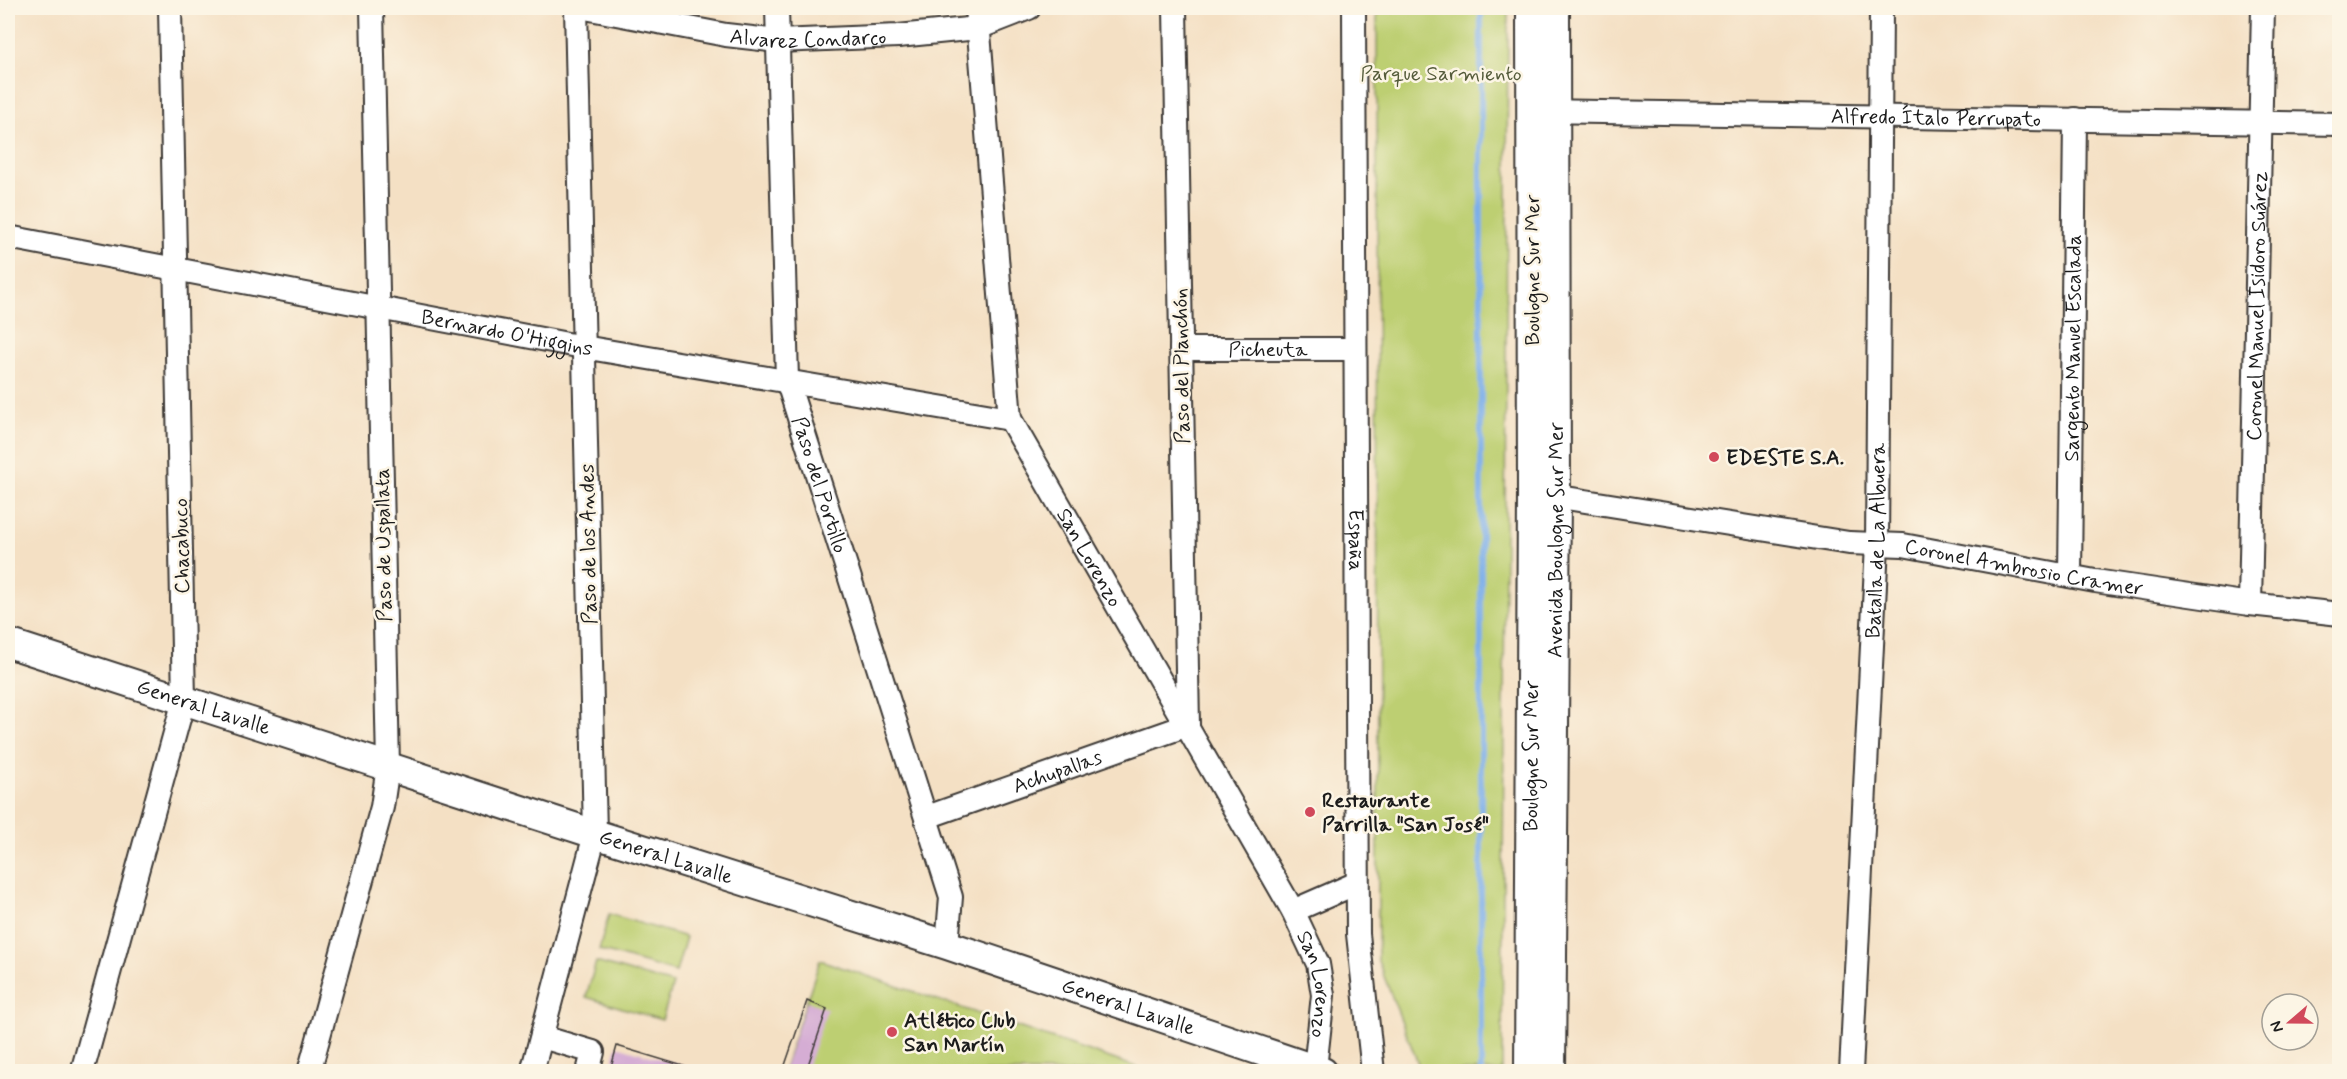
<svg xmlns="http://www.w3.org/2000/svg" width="2347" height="1079" font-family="Mynerve,sans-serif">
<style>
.green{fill:#bdcf72;stroke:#6c7647;stroke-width:1.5}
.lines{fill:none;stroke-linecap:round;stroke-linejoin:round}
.stream{stroke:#7dafe9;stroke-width:6}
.building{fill:#d5add4}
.minor-casing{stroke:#3c3935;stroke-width:26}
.major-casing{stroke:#3c3935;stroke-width:32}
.minor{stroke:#fff;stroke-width:22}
.major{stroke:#fff;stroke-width:28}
.poi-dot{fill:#d1495b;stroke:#fcf5e5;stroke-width:2}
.labels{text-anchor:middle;stroke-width:5;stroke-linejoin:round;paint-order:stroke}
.street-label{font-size:21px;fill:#1c1c1c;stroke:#fcf5e5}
.park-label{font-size:21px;fill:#545b3a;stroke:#fcf5e5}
.poi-label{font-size:21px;font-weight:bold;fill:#1c1c1c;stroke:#fcf5e5;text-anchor:start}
</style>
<rect width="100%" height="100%" fill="#fcf5e5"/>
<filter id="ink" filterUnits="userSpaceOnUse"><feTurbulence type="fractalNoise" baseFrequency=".0167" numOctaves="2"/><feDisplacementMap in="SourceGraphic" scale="12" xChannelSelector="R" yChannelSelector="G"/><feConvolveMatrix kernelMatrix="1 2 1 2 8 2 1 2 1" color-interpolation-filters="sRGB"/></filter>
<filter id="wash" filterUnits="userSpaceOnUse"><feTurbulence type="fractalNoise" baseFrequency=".008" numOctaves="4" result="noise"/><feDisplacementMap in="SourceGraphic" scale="24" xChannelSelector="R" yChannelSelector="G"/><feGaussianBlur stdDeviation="1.35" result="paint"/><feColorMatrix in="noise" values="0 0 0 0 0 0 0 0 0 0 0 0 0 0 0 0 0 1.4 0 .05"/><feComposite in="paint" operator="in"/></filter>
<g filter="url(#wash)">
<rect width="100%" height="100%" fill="#f4e0c4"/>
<!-- green -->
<path class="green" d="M1377,8H1508L1502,1071H1421L1378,961Z
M609,914L686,937L676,972L599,950Z
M820,960L1142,1069L1141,1072H783Z
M596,962L673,984L662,1020L586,997Z"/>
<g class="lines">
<!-- stream -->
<path class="stream" d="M1481,1072V8"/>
</g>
<g id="blocks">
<!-- building -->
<path class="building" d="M807,1001L827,1009L806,1071H783Z
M617,1046L690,1068V1071H610Z"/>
</g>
</g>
<g filter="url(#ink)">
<use href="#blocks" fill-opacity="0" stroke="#3c3935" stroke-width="1.5"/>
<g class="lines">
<defs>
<g id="minor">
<path id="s1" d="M585,8L726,35L778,41L898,36L978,28L1029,8"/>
<path id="s2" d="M777,8L787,380L951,897L947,945"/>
<path id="s3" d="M977,8L1010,419L1293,911L1318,964L1323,995L1315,1069"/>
<path id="s4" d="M1354,8L1358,934L1373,1072"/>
<path id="s5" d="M1540,111L2340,124"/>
<path id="s6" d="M8,237L583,347L1010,419"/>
<path id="s7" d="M1181,349H1355"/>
<path id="s8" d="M1541,494L1849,543L1903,545L2095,581L2250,604L2340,614"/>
<path id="s9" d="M2070,576L2075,119"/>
<path id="s10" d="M2250,604L2263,8"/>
<path id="s11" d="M927,817L1188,725L1175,8"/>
<path d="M1293,911L1357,883"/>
<path d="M542,1037L593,1052L588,1072"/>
<path d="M82,1072L184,700L170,8"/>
<path d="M309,1072L382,807L388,766L372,8"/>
<path d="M532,1072L595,834L576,8"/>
<path id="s12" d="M1851,1072L1877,544L1881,8"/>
</g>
<g id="major">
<path id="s13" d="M8,643L595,834L947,945L1323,1072"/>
<path id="s14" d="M1529,1072L1532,493L1531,8"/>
<path id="s15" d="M1551,1072L1556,497L1555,8"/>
</g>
</defs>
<!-- minor casing -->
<use href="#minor" class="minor-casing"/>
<!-- major casing -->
<use href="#major" class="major-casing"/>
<!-- minor -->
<use href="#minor" class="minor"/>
<!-- major -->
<use href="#major" class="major"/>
</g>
</g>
<!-- markers -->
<g class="poi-dot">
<circle cx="1714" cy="457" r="6"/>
<circle cx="1310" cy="812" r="6"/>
<circle cx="892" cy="1032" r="6"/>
</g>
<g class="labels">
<!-- street labels -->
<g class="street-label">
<text dy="7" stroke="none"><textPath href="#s1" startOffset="226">Alvarez Condarco</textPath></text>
<text dy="7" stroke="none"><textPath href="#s5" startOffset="396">Alfredo Ítalo Perrupato</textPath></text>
<text transform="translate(1532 270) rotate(-90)" y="7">Boulogne Sur Mer</text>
<text dy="7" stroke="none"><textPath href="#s10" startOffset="298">Coronel Manuel Isidoro Suárez</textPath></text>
<text dy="7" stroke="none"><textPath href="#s6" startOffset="508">Bernardo O'Higgins</textPath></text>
<text dy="7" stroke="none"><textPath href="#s9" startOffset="228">Sargento Manuel Escalada</textPath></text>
<text dy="7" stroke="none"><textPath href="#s7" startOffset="87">Picheuta</textPath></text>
<text transform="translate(1181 366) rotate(-91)" y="7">Paso del Planchón</text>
<text dy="7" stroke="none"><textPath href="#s2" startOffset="482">Paso del Portillo</textPath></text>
<text dy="7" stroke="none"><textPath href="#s4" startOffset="532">España</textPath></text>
<text dy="7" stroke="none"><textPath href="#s15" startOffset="532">Avenida Boulogne Sur Mer</textPath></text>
<text dy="7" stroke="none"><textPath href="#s12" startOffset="532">Batalla de La Albuera</textPath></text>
<text transform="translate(588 544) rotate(-91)" y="7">Paso de los Andes</text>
<text transform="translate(383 545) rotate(-91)" y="7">Paso de Uspallata</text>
<text transform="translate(181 546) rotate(-91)" y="7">Chacabuco</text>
<text dy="7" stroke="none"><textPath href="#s3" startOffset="572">San Lorenzo</textPath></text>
<text dy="7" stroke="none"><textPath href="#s8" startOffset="489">Coronel Ambrosio Cramer</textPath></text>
<text dy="7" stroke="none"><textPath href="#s13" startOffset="206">General Lavalle</textPath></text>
<text dy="7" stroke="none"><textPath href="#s14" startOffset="316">Boulogne Sur Mer</textPath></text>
<text dy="7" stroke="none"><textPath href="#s11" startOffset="138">Achupallas</textPath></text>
<text dy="7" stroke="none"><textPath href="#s13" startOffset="692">General Lavalle</textPath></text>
<text dy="7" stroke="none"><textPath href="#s3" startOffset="1058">San Lorenzo</textPath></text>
<text dy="7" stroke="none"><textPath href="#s13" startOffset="1178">General Lavalle</textPath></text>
</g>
<!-- park labels -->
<g class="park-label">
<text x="1441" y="80">Parque Sarmiento</text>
</g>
<!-- poi labels -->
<g class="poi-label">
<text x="1726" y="464">EDESTE S.A.</text>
<text x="1322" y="807">Restaurante<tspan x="1322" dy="24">Parrilla "San José"</tspan></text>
<text x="904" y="1027">Atlético Club<tspan x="904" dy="24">San Martín</tspan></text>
</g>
</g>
<!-- margin -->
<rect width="2347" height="1079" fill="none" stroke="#fcf5e5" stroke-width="30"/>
<!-- north arrow -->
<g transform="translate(2290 1022) rotate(250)"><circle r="28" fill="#fcf5e5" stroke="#a29e95" stroke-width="1.5"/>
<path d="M0-4.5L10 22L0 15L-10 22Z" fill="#d1495b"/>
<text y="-9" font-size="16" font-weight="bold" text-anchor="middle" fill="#1c1c1c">N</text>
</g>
</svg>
